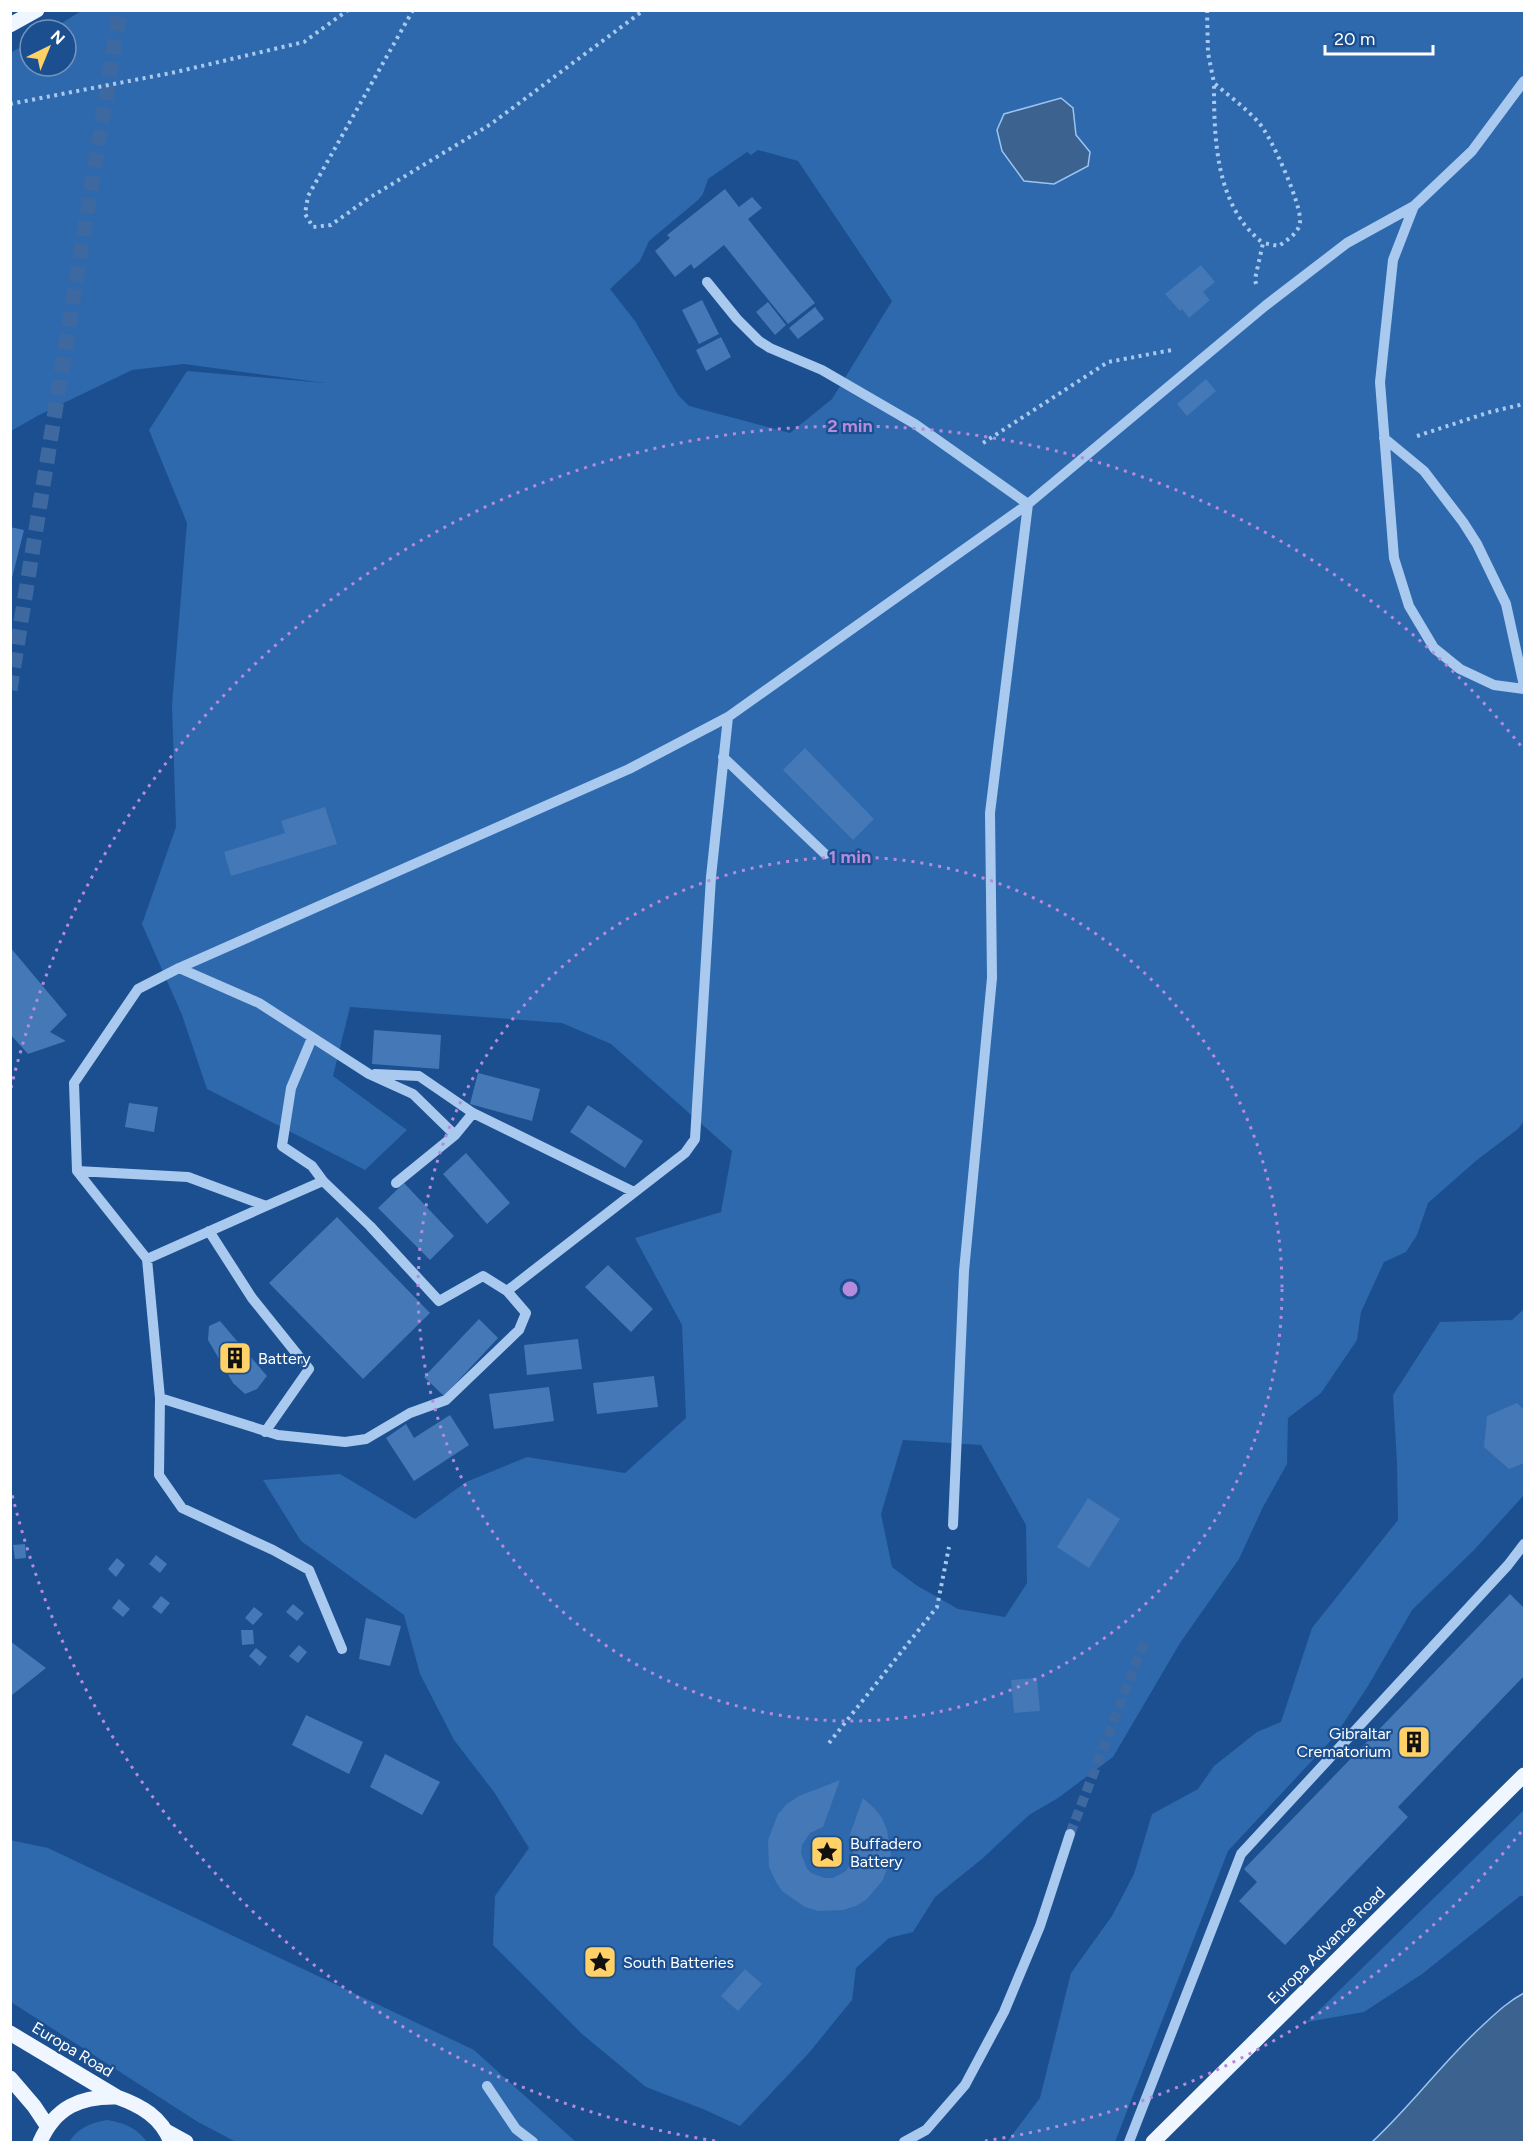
<svg xmlns="http://www.w3.org/2000/svg" width="1535" height="2153" font-family="Figtree,sans-serif">
<style>
.green{fill:#2e69ad;fill-rule:evenodd}
.water{fill:#3c6290;stroke:#9cc4f0;stroke-width:1.5}
.building{fill:#4478b7}
.lines{fill:none;stroke-linecap:round;stroke-linejoin:round}
.minor-tunnel{stroke:#3d69a0;stroke-width:10;stroke-dasharray:10 5;stroke-linecap:butt}
.major-tunnel{stroke:#3d69a0;stroke-width:15;stroke-dasharray:15 8;stroke-linecap:butt}
.path{stroke:#a9c9ee;stroke-width:4;stroke-dasharray:3 4.5;stroke-linecap:butt}
.minor{stroke:#a9c9ee;stroke-width:10}
.major{stroke:#f0f6ff;stroke-width:15}
.ring{fill:none;stroke:#b68bdc;stroke-width:3;stroke-dasharray:3 6}
.labels{text-anchor:middle;stroke-width:4.5;stroke-linejoin:round;paint-order:stroke}
.poi-label{font-size:16px;fill:#fff;stroke:#1b4f8f;text-anchor:start}
.street-label{font-size:16px;fill:#fff;stroke:#1b4f8f}
.centre{fill:#b68bdc;stroke:#1b4f8f;stroke-width:3}
.ring-label{font-size:18px;text-anchor:middle;font-weight:bold;fill:#b68bdc;stroke:#1b4f8f;stroke-width:4.5;stroke-linejoin:round;paint-order:stroke}
</style>
<rect width="100%" height="100%" fill="#1b4f8f"/>
<!-- green -->
<path class="green" d="M83,10L1524,11V1121L1518,1129L1477,1160L1428,1203L1417,1235L1406,1252L1384,1262L1361,1312L1357,1340L1321,1393L1288,1418L1287,1464L1263,1507L1239,1559L1180,1643L1113,1757L1058,1798L1029,1815L983,1858L935,1897L913,1932L889,1938L856,1968L852,2000L808,2054L740,2126L703,2109L646,2087L582,2034L493,1945L495,1896L529,1848L494,1792L454,1740L420,1674L404,1615L301,1541L263,1480L340,1474L415,1519L466,1482L527,1457L625,1473L686,1418L682,1325L635,1238L721,1212L732,1151L611,1044L562,1023L350,1007L333,1076L407,1130L365,1170L207,1089L182,1015L142,924L176,827L172,705L187,523L149,430L187,371L325,383L184,364L132,370L39,415L11,431L10,53L30,42V66H66V30H50ZM1073,108L1076,135L1090,152L1002,151ZM758,150L798,161L892,301L832,399L790,433L689,406L678,395L635,321L610,289L640,261L649,241L698,200L703,194L708,179L747,152L751,155ZM903,1440L981,1445L1026,1525L1027,1583L1005,1617L958,1609L916,1585L892,1567L881,1514Z
M1524,1309V1495L1474,1550L1412,1610L1368,1686L1335,1736L1228,1851L1115,2142H1007L1040,2098L1071,1973L1112,1916L1134,1874L1152,1814L1198,1789L1214,1766L1257,1732L1281,1722L1312,1628L1398,1520L1397,1463L1393,1395L1440,1322L1512,1320Z
M1524,1810V1896H1520L1422,1974L1364,2012L1307,2022Z
M10,1840L48,1848L474,2050L576,2142H236L198,2122L11,2002Z
M107,2120C125,2123 137,2128 147,2142H69C78,2128 90,2123 107,2120Z"/>
<!-- water -->
<path class="water" d="M1061,98L1073,108L1076,135L1090,152L1088,166L1054,184L1024,181L1002,151L997,130L1004,114Z
M1524,1993V2142H1372C1411,2106 1442,2063 1481,2027C1495,2014 1507,2002 1524,1993Z"/>
<!-- building -->
<path class="building" d="M725,189L739,207L752,197L762,208L748,219L815,303L788,324L724,245L694,269L691,264L675,277L655,251L670,238L667,235Z
M1201,265L1215,282L1203,292L1210,300L1189,318L1182,309L1180,311L1165,294Z
M702,300L719,334L699,344L682,310Z
M768,302L786,325L775,335L756,312Z
M815,307L824,319L798,339L789,328Z
M721,337L731,357L706,371L696,350Z
M1206,379L1216,391L1187,416L1177,404Z
M10,527L24,530L11,582H10Z
M805,748L874,819L853,840L783,770Z
M325,807L337,844L231,876L224,852L285,833L281,821Z
M10,947L67,1015L50,1032L66,1041L28,1054L10,1034Z
M374,1030L441,1035L439,1069L372,1064Z
M478,1073L540,1089L532,1121L470,1104Z
M129,1103L158,1107L154,1132L125,1127Z
M588,1105L643,1141L625,1168L570,1132Z
M466,1153L510,1203L487,1224L443,1174Z
M404,1183L454,1236L430,1260L378,1208Z
M337,1217L430,1313L363,1379L269,1283Z
M608,1265L653,1309L631,1332L585,1287Z
M479,1319L498,1338L444,1396L424,1377Z
M220,1321L267,1376L257,1389L245,1394L233,1383L208,1340L209,1326Z
M578,1339L582,1369L527,1375L524,1345Z
M654,1376L658,1407L597,1414L593,1383Z
M549,1387L554,1421L494,1429L489,1394Z
M1517,1403L1524,1410V1463L1509,1469L1484,1447L1487,1416Z
M450,1415L469,1445L414,1481L386,1438L406,1424L414,1438Z
M1088,1498L1120,1519L1089,1568L1057,1547Z
M25,1544L26,1558L15,1559L13,1545Z
M156,1555L167,1564L160,1573L149,1564Z
M117,1558L125,1565L116,1577L108,1569Z
M1510,1594L1524,1608V1676L1398,1807L1408,1817L1285,1945L1239,1901L1257,1882L1244,1869Z
M161,1596L170,1603L161,1614L152,1607Z
M119,1599L130,1609L123,1617L112,1608Z
M293,1604L304,1613L297,1621L286,1612Z
M254,1607L263,1614L253,1625L245,1618Z
M366,1618L401,1626L390,1666L359,1659Z
M241,1630H253L254,1644L242,1645Z
M10,1641L46,1668L12,1695H10Z
M299,1645L307,1652L298,1663L289,1656Z
M256,1648L267,1657L260,1666L249,1656Z
M1037,1678L1040,1711L1014,1713L1011,1680Z
M306,1715L363,1742L349,1774L292,1745Z
M385,1754L440,1782L422,1815L370,1787Z
M840,1780L823,1827L810,1833L802,1845L801,1853L806,1867L811,1873L825,1878H833L846,1871L853,1859V1851L849,1837L863,1798L874,1808L882,1818L887,1830L891,1856L883,1880L867,1899L856,1906L843,1910L818,1911L805,1907L782,1891L775,1880L769,1867L768,1840L778,1814L787,1804L799,1796Z
M745,1969L762,1984L738,2011L721,1996Z"/>
<g class="lines">
<!-- minor-tunnel -->
<path class="minor-tunnel" d="M1070,1834L1144,1643
M415,2142V2141"/>
<!-- major-tunnel -->
<path class="major-tunnel" d="M10,690L120,10"/>
<!-- path -->
<path class="path" d="M413,10L308,196L305,214L313,227L331,225L369,198L491,124L644,10
M1207,10L1208,53L1214,83
M10,104L176,72L304,42L348,10
M1256,284L1255,279L1263,243L1279,246C1288,239 1299,233 1300,222C1302,205 1271,136 1259,123C1246,108 1229,96 1214,83C1214,138 1215,206 1263,243
M1417,436L1490,412L1524,404
M983,443L1108,362L1172,350
M829,1743L937,1607L949,1547"/>
<!-- minor -->
<path class="minor" d="M1414,206L1393,260L1380,382L1394,558L1409,606L1434,648L1460,669L1494,685L1524,689
M707,282L737,319L759,341L770,348L822,370L915,424L1028,504L990,813L992,978L964,1271L953,1525
M1384,438L1424,471L1463,522L1477,544L1506,604L1524,686
M723,757L825,854
M179,968L259,1003L369,1074L413,1094L455,1135L396,1183
M312,1038L291,1088L282,1146L312,1166L323,1181
M375,1074L419,1076L473,1113L634,1192
M455,1135L473,1113
M77,1171L188,1177L266,1206L147,1259L77,1171L74,1083L138,989L179,968L629,769L728,717L1028,504L1265,306L1347,243L1414,206L1472,151L1524,81
M266,1206L323,1181L370,1226L439,1301L483,1276L507,1291L685,1153L695,1139L711,877L728,717
M209,1231L252,1298L309,1369L265,1432
M147,1259L160,1398L278,1435L345,1442L366,1439L410,1413L446,1400L519,1330L526,1313L507,1291
M160,1398L159,1475L182,1508L273,1550L309,1570L342,1649
M487,2086L516,2129L533,2142
M904,2142L926,2130L965,2085L1004,2012L1040,1926L1070,1834
M1129,2142L1241,1854L1508,1565L1524,1544"/>
<!-- major -->
<path class="major" d="M10,25L37,10
M10,2033L117,2097C142,2106 161,2117 171,2142
M10,2078L34,2106L48,2127
M166,2131L186,2142
M40,2142C55,2107 81,2096 117,2097
M1153,2142L1524,1775"/>
</g>
<!-- distance rings -->
<g class="ring">
<circle cx="850" cy="1289" r="432"/>
<path d="M1521 1832A863 863 0 0 1 985 2141M715 2141A863 863 0 0 1 11 1490M11 1088A863 863 0 0 1 1521 746"/>
</g>
<!-- icons -->
<defs>
<symbol id="building-square" viewBox="-11 -11 22 22"><rect x="-9" y="-9" width="18" height="18" rx="4" fill="#ffd166" stroke="#1b4f8f"/><path d="M-4-6H4V6H1V3H-1V6H-4ZM-2.5-4.3h1.7v1.8h-1.7ZM.8-4.3h1.7v1.8H.8ZM-2.5-1h1.7V.8h-1.7ZM.8-1h1.7V.8H.8Z" fill="#111"/></symbol>
<symbol id="sight-square" viewBox="-11 -11 22 22"><rect x="-9" y="-9" width="18" height="18" rx="4" fill="#ffd166" stroke="#1b4f8f"/><path d="M0-6L1.8-2.2L6-1.7L2.9 1.2L3.7 5.4L0 3.3L-3.7 5.4L-2.9 1.2L-6-1.7L-1.8-2.2Z" fill="#111"/></symbol>
</defs>
<g fill-rule="evenodd">
<use href="#building-square" x="216" y="1339" width="38" height="38"/>
<use href="#building-square" x="1395" y="1723" width="38" height="38"/>
<use href="#sight-square" x="808" y="1833" width="38" height="38"/>
<use href="#sight-square" x="581" y="1943" width="38" height="38"/>
</g>
<g class="labels">
<!-- poi labels -->
<g class="poi-label">
<text x="258" y="1364">Battery</text>
<text x="1391" y="1739" text-anchor="end">Gibraltar<tspan x="1391" dy="18">Crematorium</tspan></text>
<text x="850" y="1849">Buffadero<tspan x="850" dy="18">Battery</tspan></text>
<text x="623" y="1968">South Batteries</text>
</g>
<!-- street labels -->
<g class="street-label">
<text transform="translate(1326 1945) rotate(-45)" y="6">Europa Advance Road</text>
<text transform="translate(73 2049) rotate(31)" y="6">Europa Road</text>
</g>
</g>
<circle cx="850" cy="1289" r="9" class="centre"/>
<g class="ring-label">
<text x="850" y="432">2 min</text>
<text x="850" y="863">1 min</text>
</g>
<!-- border -->
<rect width="1535" height="2153" fill="none" stroke="#ffffff" stroke-width="24"/>
<!-- north arrow -->
<g transform="translate(48 48) rotate(43)"><circle r="28" fill="#1b4f8f" stroke="#7695bc" stroke-width="1.5"/>
<path d="M0-4.5L10 22L0 15L-10 22Z" fill="#ffd166"/>
<text y="-9" font-size="16" font-weight="bold" text-anchor="middle" fill="#ffffff">N</text>
</g>
<!-- scale -->
<path d="M1325 45v9h108v-9" fill="none" stroke="#ffffff" stroke-width="3"/>
<text x="1334" y="45" font-size="18" fill="#ffffff" stroke="#1b4f8f" stroke-width="4.5" paint-order="stroke">20 m</text>
</svg>
